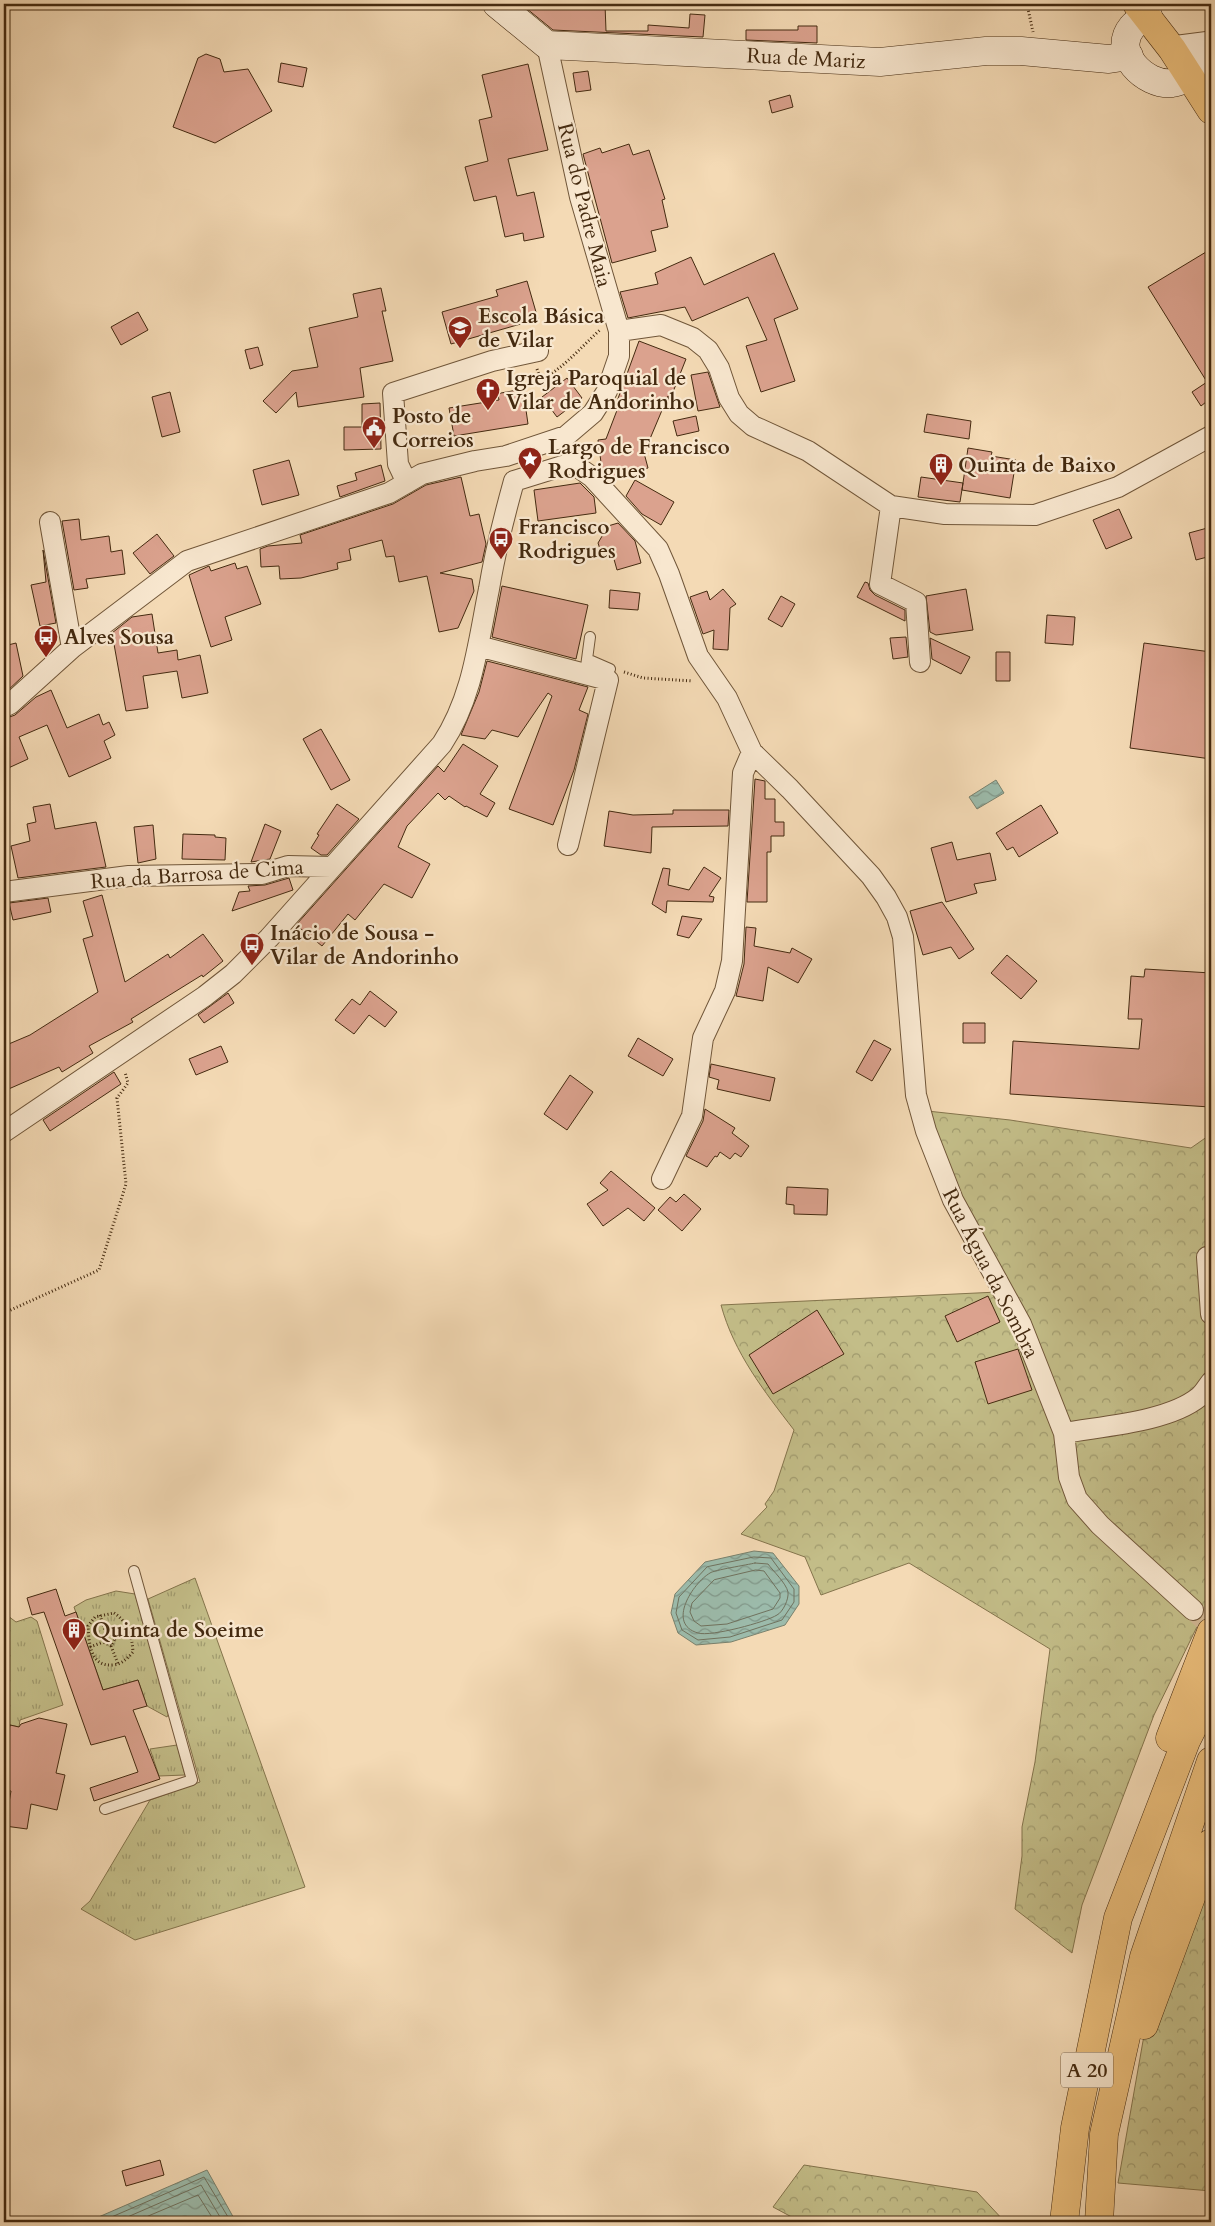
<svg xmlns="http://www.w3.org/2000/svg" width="1215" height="2226" font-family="Cardo,serif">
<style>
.grass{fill:url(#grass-tufts);stroke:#84744c}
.forest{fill:url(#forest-crowns);stroke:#84744c}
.water{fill:url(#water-waves);stroke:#79816d}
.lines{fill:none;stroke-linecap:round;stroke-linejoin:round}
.shore{stroke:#70725e;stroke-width:1}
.building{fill:#dba28e;stroke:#442a10}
.minor-tunnel{stroke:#d1b794;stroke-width:20;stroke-dasharray:20 10;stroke-linecap:butt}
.service-casing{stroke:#705639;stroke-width:12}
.minor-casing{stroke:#705639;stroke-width:22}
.tertiary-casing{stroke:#705639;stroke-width:27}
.secondary-casing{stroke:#442a10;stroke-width:29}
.primary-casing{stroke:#442a10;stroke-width:29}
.motorway-casing{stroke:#442a10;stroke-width:29}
.path{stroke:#442a10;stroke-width:3;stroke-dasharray:1 2.5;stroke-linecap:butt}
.service{stroke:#f8e7cf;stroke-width:10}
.minor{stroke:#f8e7cf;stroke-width:20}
.tertiary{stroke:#f8e7cf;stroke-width:25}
.secondary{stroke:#f8e7cf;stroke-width:28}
.primary{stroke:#eabd7a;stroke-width:28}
.motorway{stroke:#eabd7a;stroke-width:28}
.labels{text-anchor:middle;stroke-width:4.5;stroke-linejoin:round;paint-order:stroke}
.shield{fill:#f8e7cf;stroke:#7a6349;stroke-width:1}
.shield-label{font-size:20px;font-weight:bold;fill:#442a10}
.street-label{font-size:21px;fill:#442a10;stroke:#f8e7cf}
.poi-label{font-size:21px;font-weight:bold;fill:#442a10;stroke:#f8e7cf;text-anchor:start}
</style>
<defs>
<pattern id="grass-tufts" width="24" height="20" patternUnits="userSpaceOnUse" patternTransform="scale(1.25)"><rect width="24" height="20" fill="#c3bd88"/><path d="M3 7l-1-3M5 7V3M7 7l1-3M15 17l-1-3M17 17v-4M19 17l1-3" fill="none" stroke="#a09a6e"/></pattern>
<pattern id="forest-crowns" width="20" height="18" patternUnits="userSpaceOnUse" patternTransform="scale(1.25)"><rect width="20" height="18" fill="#c3bd88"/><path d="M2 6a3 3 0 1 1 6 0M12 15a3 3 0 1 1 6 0" fill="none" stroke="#a09a6e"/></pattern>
<pattern id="water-waves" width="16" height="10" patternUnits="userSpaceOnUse" patternTransform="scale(1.25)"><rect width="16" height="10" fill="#9cbbab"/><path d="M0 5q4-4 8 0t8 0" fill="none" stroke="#81988a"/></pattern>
</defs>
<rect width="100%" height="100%" fill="#f4dab5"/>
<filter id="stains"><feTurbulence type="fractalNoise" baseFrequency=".004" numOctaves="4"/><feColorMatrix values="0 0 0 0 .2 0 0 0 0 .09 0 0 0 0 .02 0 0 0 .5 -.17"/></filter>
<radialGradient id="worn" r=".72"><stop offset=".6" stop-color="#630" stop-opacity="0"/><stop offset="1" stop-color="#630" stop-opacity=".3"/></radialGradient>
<!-- grass -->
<path class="grass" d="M195,1578L305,1887L135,1940L81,1909L90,1901L150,1800L200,1782L148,1599Z
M116,1591L135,1594L169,1713L167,1717L147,1706L138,1680L103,1690L74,1607L86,1600Z
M4,1613L16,1622L31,1617L37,1621L63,1705L20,1720L19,1727L10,1725L4,1756Z
M177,1745L185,1775L159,1776L150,1749Z"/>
<!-- forest -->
<path class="forest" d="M909,1109L1010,1120L1191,1148L1211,1134V1598L1154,1715L1082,1905L1072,1953L1015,1909L1022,1856V1827L1035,1762L1050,1649L909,1563L821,1595L805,1557L741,1534L767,1507L765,1504L774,1491L794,1430C764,1391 734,1353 721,1305L998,1292Z
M1211,1842V2191L1118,2183L1146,2024Z
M804,2165L977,2192L1005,2222H801L773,2207Z"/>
<!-- water -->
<path class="water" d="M996,780L1004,793L977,809L969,797Z
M754,1551L773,1553L799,1586V1604L785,1625L731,1642L696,1645L678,1633L671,1613L675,1594L705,1562Z
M207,2170L236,2222H87Z"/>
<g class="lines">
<!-- shore -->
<path class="shore" d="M754,1557L771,1558L794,1589V1602L782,1620L730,1637L698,1640L682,1630L676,1613L679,1597L707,1567Z
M755,1563L768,1564C773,1571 786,1583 788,1592C789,1599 783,1612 777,1615C766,1622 711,1637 698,1633C666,1624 693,1583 710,1573C714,1570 747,1565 755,1563Z
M756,1570L764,1571L780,1593V1598L773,1609L727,1624L701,1626L694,1621L690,1612L692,1603L714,1580Z
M100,2222L204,2177L231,2222
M116,2222L201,2185L223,2222
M134,2222L198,2195L215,2222"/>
</g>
<!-- building -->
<path class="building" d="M521,4H605L606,31H648V25L689,28L690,14L705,15L703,37L553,30Z
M798,26H817V43L746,40V30H798Z
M206,54L220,59L224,72L248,69L272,111L215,143L173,127L198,58Z
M281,63L307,68L303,87L278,82Z
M528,64L548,150L508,159L517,196L534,192L544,237L524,241L523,233L505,237L496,196L474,201L465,167L488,161L479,120L492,117L482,75Z
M588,71L591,90L576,92L573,73Z
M790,95L793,107L772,113L769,101Z
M629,144L633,155L649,150L665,199L662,200L668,227L651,231L656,251L612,263L583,154L600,148L602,153Z
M1206,252L1211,260V398L1201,406L1192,392L1207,382L1148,287Z
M774,253L798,309L774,319L795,381L761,392L746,346L767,340L748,297L692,321L685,307L628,318L620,292L658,284L655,273L691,257L704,285Z
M527,281L538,319L451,344L442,312L498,296L496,290Z
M381,288L386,311H382L393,361L360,368L364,397L298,407L296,392L276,413L263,401L292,371L318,367L309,328L358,317L353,294Z
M138,312L148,330L121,345L111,327Z
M639,341L686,359L669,402L668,396L644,453L648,468L625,474L630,477L610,479L602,470L598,440L606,439L619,405L616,404Z
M258,347L263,365L250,369L245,350Z
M708,372L720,407L698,411L691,375Z
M567,378L582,398L557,417L542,397Z
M523,389L528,424L454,436L449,408L499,400L498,395L501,393Z
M170,392L180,432L162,437L152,397Z
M380,403L381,449L344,450V427H362V404Z
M927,414L971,421L969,439L924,432Z
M696,416L699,431L677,436L673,421Z
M968,448L992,452L991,456L1016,460L1010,498L962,490Z
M289,460L299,495L262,505L253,470Z
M381,465L385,481L340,497L337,486L357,480L355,473Z
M461,477L470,516L479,514L486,544L482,562L440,573L472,579L474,591L458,628L439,632L427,576L399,582L394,556L386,557L382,540L349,549L351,560L337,563L338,569L301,578L280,579L279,566L261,567L260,549L268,546L302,543L300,535L393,504L426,485Z
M921,477L963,483L960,502L918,497Z
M635,480L674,502L661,525L642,514L626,496Z
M580,483L594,497L596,513L538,521L534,490Z
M1119,509L1132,538L1106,549L1093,520Z
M79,519L81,540L109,536L111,552L122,550L125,574L86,579L88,588L74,590L62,521Z
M618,523L635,541L641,563L617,570L612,552L602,555L598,543L608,526Z
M1211,527V556L1196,560L1189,533Z
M157,534L174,556L150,574L133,553Z
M43,550L56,623L40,626L31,585L46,582Z
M235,563L237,569L247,566L261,604L225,617L232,640L211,647L189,575L209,566L211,571Z
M865,582L868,583L870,590L875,595L905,610V621L857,597Z
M502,586L588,605L576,659L492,637Z
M723,589L736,604L730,608L728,650L713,649L714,630L703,634L690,597L707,591L710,600Z
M966,589L973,630L936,635L930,632L926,596Z
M610,590L640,593L638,610L609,608Z
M781,596L795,604L782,627L768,619Z
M152,614L158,653L177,650L178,660L200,655L208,693L182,698L177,671L143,676L148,708L126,711L112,633L132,617Z
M1047,615L1075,617L1073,645L1045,643Z
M906,637L908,657L893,659L890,638Z
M930,638L970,657L961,674L932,659Z
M16,643L23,676L4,694V646Z
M1144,643L1211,652V759L1130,748Z
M996,652H1010V681H996Z
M487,661L588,687L579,710L588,714L574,770L553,825L509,809L552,696L548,693L518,737L492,730L485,739L461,735L479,692Z
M51,690L67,728L99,714L103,725L109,722L115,735L104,741L111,758L69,777L47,725L19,737L28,759L4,770V719L15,715L36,697Z
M321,729L350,780L331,790L303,739Z
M463,744L498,766L480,794L495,803L487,817L466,806L465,807L449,796L445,800L438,793L407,826L398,847L430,864L412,898L384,884L355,920L348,914L322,946L296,925L438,766L444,772Z
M755,779L765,781V799H775V822H784V836H771V852H767V902H747Z
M50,804L55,829L96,822L106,867L18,878L11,846L30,841L27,824L36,822L33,807Z
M337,804L359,819L327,855H321L311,848L319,835L317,834Z
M1041,805L1058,833L1019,857L1013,847L1007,850L996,833Z
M673,810H729L728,826L652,827L651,853L604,846L609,811L633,815L673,814Z
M265,824L281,831L270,859L251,862Z
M153,825L156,859L138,863L134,827Z
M183,834L215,835V837L226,838L225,860L182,859Z
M952,842L957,860L990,853L996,880L974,884L977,893L946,902L931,848Z
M704,867L721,878L709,896L714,897L713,902L667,901L666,913L652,904L663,868L670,869L668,885L689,890Z
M289,878L293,890L232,911L239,892L250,891L248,886L265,885Z
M102,895L125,982L168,954L170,958L203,934L223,961L203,977L202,975L131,1019L133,1022L89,1046L93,1053L62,1072L59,1067L4,1091V1046L30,1035L98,992L83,939L93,936L83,901Z
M48,898L51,912L13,920L9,903Z
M942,902L974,949L959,959L951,947L923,955L910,911Z
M682,916L702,919L689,938L677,935Z
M746,927L756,928L754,946L790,953L792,948L812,959L798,983L768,967L763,1001L736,996L744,964Z
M1007,955L1037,981L1021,999L991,973Z
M1145,969L1211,973L1210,1107L1010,1094L1013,1041L1139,1049L1142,1019H1128L1131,976L1144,977Z
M370,991L397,1012L385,1027L369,1015L354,1034L335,1020L352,999L360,1005Z
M228,993L234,1003L204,1023L198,1015Z
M963,1023H985V1043H963Z
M638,1038L673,1059L663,1076L628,1056Z
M874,1040L891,1049L872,1081L856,1072Z
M221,1046L228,1062L196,1075L189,1059Z
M711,1064L775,1078L770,1101L717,1089L719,1080L709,1077Z
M114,1072L121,1084L50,1131L43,1120Z
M570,1075L593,1092L567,1130L544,1114Z
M705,1109L735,1128L732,1133L749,1146L741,1157L735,1153L730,1159L720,1152L717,1157L715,1156L707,1167L686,1156L703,1121Z
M611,1171L655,1208L644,1221L628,1208L603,1226L587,1204L608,1190L600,1183Z
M787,1187L828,1189L827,1215L794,1214V1205L786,1204Z
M684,1194L701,1209L682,1231L658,1210L670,1197L676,1202Z
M988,1296L1000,1322L957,1342L945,1316Z
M817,1310L844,1354L773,1394L749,1355Z
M1018,1349L1032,1390L988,1404L975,1362Z
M56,1589L65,1616L76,1612L103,1690L138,1680L147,1706L133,1710L160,1779L94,1801L90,1788L138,1772L125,1736L91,1745L44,1612L32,1615L27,1598Z
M39,1718L67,1724L56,1773L65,1775L57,1810L31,1804L27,1829L5,1826L11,1791L4,1790V1756L10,1725L19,1727L21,1724Z
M160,2160L164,2175L126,2186L122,2171Z"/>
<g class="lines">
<!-- minor-tunnel -->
<path class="minor-tunnel" d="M1193,1610L1211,1627"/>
<defs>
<path id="service" d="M587,659L610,669
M585,674L590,637
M105,1809L192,1780L134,1571"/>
<path id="minor" d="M619,331L661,325L693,338L708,350L719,368L729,398L739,414L753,426L808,451L891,506L945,514L1035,515L1118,487L1211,436
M572,463L592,477L658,549L669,574L698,656L727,698L752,752L790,789L871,876L886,897L897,917L903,937L916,1095L926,1131L953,1200L1021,1324L1064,1433L1069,1477L1077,1499L1100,1525L1193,1610
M514,481L572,463
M407,483L398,464L393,393L492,361L538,351
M891,506L880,584L916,602L920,662
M50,522L72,648
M478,646L608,680L568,845
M4,707L10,704L72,648L187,561L389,493L422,474L475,461L506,456L566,436L593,413L607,391L619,356V331L580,197L547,45
M4,892L129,876L262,874L288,866L331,867
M4,1132L205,996L233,974L269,938L442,744C473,697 478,643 489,589C495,552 504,517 514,481
M662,1179L692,1116L703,1038L725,991L732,961L743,773L752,752
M1207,1257L1211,1314
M1064,1433C1103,1426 1168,1422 1199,1397C1204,1393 1207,1387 1211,1382"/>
<path id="tertiary" d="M1172,49L1211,44
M1191,77L1211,61"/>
<g id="secondary">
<path id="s1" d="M497,4L547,45L880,62L986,51H1021L1109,59L1129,56"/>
<path d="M1148,16C1142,19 1136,22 1132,27C1111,52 1145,86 1172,83C1178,82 1185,79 1191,77"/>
</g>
<path id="primary" d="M1137,4L1172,49L1211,110"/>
<path id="motorway" d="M1170,1738L1211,1632
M1144,2025L1211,1843
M1064,2222L1075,2128L1118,1918L1186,1741L1211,1691
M1099,2222L1104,2134L1144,1957L1211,1761"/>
</defs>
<!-- service casing -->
<use href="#service" class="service-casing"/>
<!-- minor casing -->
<use href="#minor" class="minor-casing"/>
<!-- tertiary casing -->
<use href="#tertiary" class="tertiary-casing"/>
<!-- secondary casing -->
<use href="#secondary" class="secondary-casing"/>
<!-- primary casing -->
<use href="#primary" class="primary-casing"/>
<!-- motorway casing -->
<use href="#motorway" class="motorway-casing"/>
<!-- path -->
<path class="path" d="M1027,4L1033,32
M537,369L541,380C565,367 581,347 601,329
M624,672L643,678L693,681
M4,1313L99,1270L126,1184L117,1098L128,1083L125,1072
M114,1613C128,1622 132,1636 133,1652C127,1659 122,1664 113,1665C90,1667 89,1643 88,1626L95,1617Z
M100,1615L106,1634
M115,1639L130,1634
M111,1646L103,1642V1636L110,1633L115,1639L111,1646L118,1664
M90,1647L103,1642"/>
<!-- service -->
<use href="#service" class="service"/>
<!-- minor -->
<use href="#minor" class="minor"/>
<!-- tertiary -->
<use href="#tertiary" class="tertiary"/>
<!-- secondary -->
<use href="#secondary" class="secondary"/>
<!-- primary -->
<use href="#primary" class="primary"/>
<!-- motorway -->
<use href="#motorway" class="motorway"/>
</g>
<!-- icons -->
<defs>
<symbol id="school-pin" viewBox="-11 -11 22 30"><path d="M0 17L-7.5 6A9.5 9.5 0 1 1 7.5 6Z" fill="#8f2418" stroke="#f8e7cf"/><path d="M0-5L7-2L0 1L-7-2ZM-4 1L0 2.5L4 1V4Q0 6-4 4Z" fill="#fff"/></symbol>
<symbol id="church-pin" viewBox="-11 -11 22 30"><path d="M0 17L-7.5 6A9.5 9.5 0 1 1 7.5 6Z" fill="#8f2418" stroke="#f8e7cf"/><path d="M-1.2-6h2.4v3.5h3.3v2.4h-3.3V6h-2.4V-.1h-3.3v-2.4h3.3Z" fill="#fff"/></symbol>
<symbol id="civic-pin" viewBox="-11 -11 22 30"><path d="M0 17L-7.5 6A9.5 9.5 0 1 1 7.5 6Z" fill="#8f2418" stroke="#f8e7cf"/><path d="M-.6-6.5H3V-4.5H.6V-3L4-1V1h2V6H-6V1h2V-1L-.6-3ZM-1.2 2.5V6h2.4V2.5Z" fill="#fff"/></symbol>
<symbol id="sight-pin" viewBox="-11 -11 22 30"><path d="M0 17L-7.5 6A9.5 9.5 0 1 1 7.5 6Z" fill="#8f2418" stroke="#f8e7cf"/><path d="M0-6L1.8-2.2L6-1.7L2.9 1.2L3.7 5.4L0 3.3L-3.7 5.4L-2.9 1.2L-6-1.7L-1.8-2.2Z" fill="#fff"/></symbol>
<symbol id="building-pin" viewBox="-11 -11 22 30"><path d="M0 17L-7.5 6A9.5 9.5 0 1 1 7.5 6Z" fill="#8f2418" stroke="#f8e7cf"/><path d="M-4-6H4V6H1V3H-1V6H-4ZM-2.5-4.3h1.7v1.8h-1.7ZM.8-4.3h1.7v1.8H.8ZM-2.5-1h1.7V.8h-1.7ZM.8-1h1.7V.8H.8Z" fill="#fff"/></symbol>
<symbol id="bus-pin" viewBox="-11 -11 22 30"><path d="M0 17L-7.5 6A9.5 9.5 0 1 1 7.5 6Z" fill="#8f2418" stroke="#f8e7cf"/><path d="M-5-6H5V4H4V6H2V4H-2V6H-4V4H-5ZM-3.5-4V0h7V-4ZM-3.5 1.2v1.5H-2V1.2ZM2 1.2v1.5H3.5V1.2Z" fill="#fff"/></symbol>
</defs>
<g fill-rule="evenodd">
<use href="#school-pin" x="446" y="314" width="28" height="38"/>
<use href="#church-pin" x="474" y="376" width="28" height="38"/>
<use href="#civic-pin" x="360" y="414" width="28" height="38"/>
<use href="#sight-pin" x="516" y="445" width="28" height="38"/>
<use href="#building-pin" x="927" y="451" width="28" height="38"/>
<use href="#bus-pin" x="487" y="525" width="28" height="38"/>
<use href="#bus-pin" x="32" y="623" width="28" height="38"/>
<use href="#bus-pin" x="238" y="931" width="28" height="38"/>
<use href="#building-pin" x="60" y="1616" width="28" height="38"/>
</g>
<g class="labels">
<!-- shield labels -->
<rect class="shield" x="1061" y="2052.5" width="52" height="35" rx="4"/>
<g class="shield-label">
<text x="1087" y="2077">A 20</text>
</g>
<!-- street labels -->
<g class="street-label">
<text dy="7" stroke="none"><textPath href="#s1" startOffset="324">Rua de Mariz</textPath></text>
<text transform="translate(585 205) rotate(76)" y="7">Rua do Padre Maia</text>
<text transform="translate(197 874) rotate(-4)" y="7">Rua da Barrosa de Cima</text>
<text transform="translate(991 1273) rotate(63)" y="7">Rua Água da Sombra</text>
</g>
<!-- poi labels -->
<g class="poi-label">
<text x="478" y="323">Escola Básica<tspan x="478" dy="24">de Vilar</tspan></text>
<text x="506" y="385">Igreja Paroquial de<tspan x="506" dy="24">Vilar de Andorinho</tspan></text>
<text x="392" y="423">Posto de<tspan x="392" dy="24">Correios</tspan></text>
<text x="548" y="454">Largo de Francisco<tspan x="548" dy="24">Rodrigues</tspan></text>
<text x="958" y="472">Quinta de Baixo</text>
<text x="518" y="534">Francisco<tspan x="518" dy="24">Rodrigues</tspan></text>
<text x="64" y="644">Alves Sousa</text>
<text x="270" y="940">Inácio de Sousa -<tspan x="270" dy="24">Vilar de Andorinho</tspan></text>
<text x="92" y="1637">Quinta de Soeime</text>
</g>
</g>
<!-- margin -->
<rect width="1215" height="2226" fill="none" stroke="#f4dab5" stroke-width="20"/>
<rect x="5" y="5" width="1205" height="2216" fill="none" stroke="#442a10" stroke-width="2.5"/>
<rect x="10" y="10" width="1195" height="2206" fill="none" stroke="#442a10"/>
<rect width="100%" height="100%" filter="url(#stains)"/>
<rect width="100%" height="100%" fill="url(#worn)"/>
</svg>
